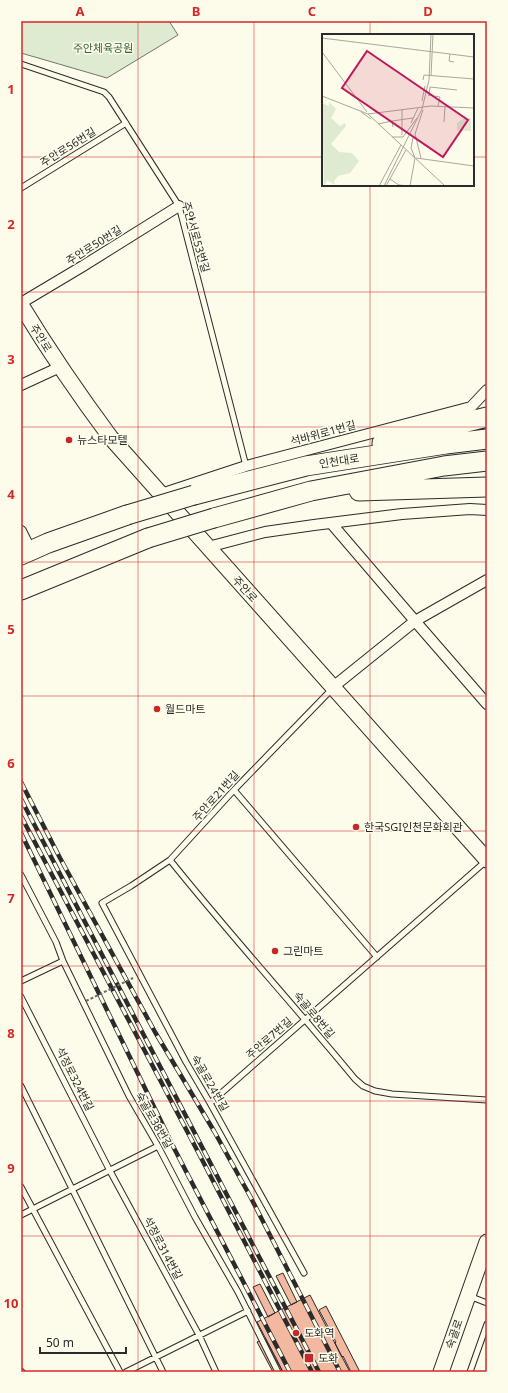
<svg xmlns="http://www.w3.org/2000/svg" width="508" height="1393" font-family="'Noto Sans','Noto Sans KR',sans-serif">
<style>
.green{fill:#deebd1;stroke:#74746e}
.building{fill:#f2b8a0;stroke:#2b2b2b}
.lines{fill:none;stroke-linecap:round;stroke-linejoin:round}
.lane-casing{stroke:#2b2b2b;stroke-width:7}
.street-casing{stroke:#2b2b2b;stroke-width:12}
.secondary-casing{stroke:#2b2b2b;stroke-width:17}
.highway-casing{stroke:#2b2b2b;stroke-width:21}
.lane{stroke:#fdfbea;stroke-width:5}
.street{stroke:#fdfbea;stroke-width:10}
.secondary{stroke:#fdfbea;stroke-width:15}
.highway{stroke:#fdfbea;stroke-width:19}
.rail-casing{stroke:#2b2b2b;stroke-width:4.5}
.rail{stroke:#fdfbea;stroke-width:3;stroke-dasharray:9;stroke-linecap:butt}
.highway-bridge-casing{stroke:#2b2b2b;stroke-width:21;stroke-linecap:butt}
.path-bridge{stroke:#6a6964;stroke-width:2;stroke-dasharray:3 2;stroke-linecap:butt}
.highway-bridge{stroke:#fdfbea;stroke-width:19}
.grid{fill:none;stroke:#d62828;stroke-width:1;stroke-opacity:0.55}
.poi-dot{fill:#c62828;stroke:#fdfbea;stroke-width:1.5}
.labels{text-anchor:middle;stroke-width:3;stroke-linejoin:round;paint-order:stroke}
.park-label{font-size:11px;fill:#34623c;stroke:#fdfbea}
.street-label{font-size:11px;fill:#2b2b2b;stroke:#fdfbea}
.poi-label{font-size:11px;fill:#2b2b2b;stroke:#fdfbea;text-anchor:start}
.inset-road{fill:none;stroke:#a9a89e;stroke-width:1}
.view{fill:#c2185b;fill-opacity:0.15;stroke:#c2185b;stroke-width:2}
.inset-edge{fill:none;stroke:#2b2b2b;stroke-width:2}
.neatline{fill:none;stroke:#d62828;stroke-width:1.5}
.grid-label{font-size:13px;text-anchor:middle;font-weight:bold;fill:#d62828}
</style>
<rect width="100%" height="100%" fill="#fdfbea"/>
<!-- green -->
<path class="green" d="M21,21H169L178,35L107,78L21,53Z"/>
<!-- building -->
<path class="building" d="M283,1273L297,1302L291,1305L276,1276Z
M260,1284L275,1313L268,1317L253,1287Z
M310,1295L342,1357L350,1372H283L276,1358L257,1322Z
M326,1306L360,1372H351L343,1356L342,1357L335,1343L336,1342L319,1310Z
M265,1338L275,1358L283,1372H273L257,1342Z"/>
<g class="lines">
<defs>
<path id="lane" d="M21,64L104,92L109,97L179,206L246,466
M21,188L126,123
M234,790L377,957
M170,860C230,935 294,1005 355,1079L363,1086L375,1091L392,1094L487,1100
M21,875L56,942L63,961L129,1096L158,1146L195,1217L238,1292L278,1372
M21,981L63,961
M21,997L110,1171L199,1335L216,1372
M21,1086L163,1372
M210,1103L486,861
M21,1187L120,1372
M21,1215L158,1146
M304,1273L210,1103L186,1062L102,903L131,886L170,860L234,790L333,688
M469,1296L487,1303
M21,1371L22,1372
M126,1372L248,1311
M470,1372L487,1324"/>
<path id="street" d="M21,303L83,266L179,206
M21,385L60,367
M161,494L246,466L471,407L487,390
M331,523L415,621L487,704
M21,531L31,551
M208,547L265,532L314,525L402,514L470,509L487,510
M333,687L415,621L487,580"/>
<path id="secondary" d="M21,305C49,351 79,395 111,438L487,860
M441,1372L487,1242"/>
<path id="highway" d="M382,443L487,417
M359,491L487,487
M194,495L306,466L446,444L487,439
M214,518L311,491L444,466L487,461
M21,555L48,543L127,515
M21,590L148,538"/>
</defs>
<!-- lane casing -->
<use href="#lane" class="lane-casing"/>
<!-- street casing -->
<use href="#street" class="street-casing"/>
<!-- secondary casing -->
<use href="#secondary" class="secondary-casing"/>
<!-- highway casing -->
<use href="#highway" class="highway-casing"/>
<!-- lane -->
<use href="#lane" class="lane"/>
<!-- street -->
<use href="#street" class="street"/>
<!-- secondary -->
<use href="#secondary" class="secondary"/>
<!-- highway -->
<use href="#highway" class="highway"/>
<defs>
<path id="rail" d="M21,782L60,858L155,1032L214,1131L250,1196L340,1372
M21,799L319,1372
M21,816L197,1150L312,1372
M21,833L175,1150L290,1372"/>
</defs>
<!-- rail casing -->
<use href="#rail" class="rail-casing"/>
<!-- rail -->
<use href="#rail" class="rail"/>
<defs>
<path id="highway-bridge" d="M127,515L194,495
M148,538L214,518"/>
</defs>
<!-- highway-bridge casing -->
<use href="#highway-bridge" class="highway-bridge-casing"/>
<!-- path-bridge -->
<path class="path-bridge" d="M86,1001L133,978"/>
<!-- highway-bridge -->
<use href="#highway-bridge" class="highway-bridge"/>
</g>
<!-- grid -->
<path class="grid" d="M138,21V1372M254,21V1372M370,21V35M21,157H323M473,157H487M370,185V1372M21,292H487M21,427H487M21,562H487M21,696H487M21,831H487M21,966H487M21,1101H487M21,1236H487"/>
<!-- markers -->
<g class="poi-dot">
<circle cx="69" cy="440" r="4"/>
<circle cx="157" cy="709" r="4"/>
<circle cx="356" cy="827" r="4"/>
<circle cx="275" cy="951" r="4"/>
<circle cx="296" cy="1333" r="4"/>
<rect x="304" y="1353" width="10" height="10" rx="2"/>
</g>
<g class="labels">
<!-- park labels -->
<g class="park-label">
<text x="103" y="52">주안체육공원</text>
</g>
<!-- street labels -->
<g class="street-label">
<text transform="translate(68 147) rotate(-32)" y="4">주안로56번길</text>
<text transform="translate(196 237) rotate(74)" y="4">주안서로53번길</text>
<text transform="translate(94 245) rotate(-32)" y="4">주안로50번길</text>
<text transform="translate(41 338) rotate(58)" y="4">주안로</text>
<text transform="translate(323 433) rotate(-15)" y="4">석바위로1번길</text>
<text transform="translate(339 461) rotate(-9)" y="4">인천대로</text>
<text transform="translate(245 589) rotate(48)" y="4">주안로</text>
<text transform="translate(216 796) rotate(-48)" y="4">주안로21번길</text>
<text transform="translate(314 1015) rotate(50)" y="4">숙골로8번길</text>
<text transform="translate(269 1038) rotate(-41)" y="4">주안로7번길</text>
<text transform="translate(75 1079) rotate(63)" y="4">석정로324번길</text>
<text transform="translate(210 1083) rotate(60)" y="4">숙골로24번길</text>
<text transform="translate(154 1120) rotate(60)" y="4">숙골로38번길</text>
<text transform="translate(163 1248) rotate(62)" y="4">석정로314번길</text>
<text transform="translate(454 1334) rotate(-71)" y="4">숙골로</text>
</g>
<!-- poi labels -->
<g class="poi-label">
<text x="77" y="444">뉴스타모텔</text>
<text x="165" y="713">월드마트</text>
<text x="364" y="831">한국SGI인천문화회관</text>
<text x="283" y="955">그린마트</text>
<text x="304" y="1337">도화역</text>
<text x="318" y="1362">도화</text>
</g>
</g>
<!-- overview -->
<g transform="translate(322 34)">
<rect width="152" height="152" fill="#fdfbea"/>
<path d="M7,68L14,75L9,84L18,92L23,89L24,92L9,110L17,118L30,119L37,127L28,139L16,142L12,147L13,151L5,146L2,152L0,69L7,72ZM142,84H149V97H135V89Z" fill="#deebd1"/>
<path class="inset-road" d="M0,4L152,23M0,18L45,78M128,20L127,27L132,28M109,42L111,0M101,46L102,41L152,45M106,61L118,63L116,72M107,61L108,53L135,56M0,62L46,80L123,152M100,67L103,52M39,78L49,85M46,80L109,72L152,74M122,88L123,73M89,89L96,74M56,90L70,87M71,93L70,87L91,84M80,101V76M70,103H81L95,84M91,104L89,114L93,124M94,124L152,132M99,124L93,100L101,76M68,145L77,151L88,152M57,152L79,111M62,152L100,75L107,46L109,0M64,152L84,116M88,152L93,124"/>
<path class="view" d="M45,17L146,86L121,123L20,54Z"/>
<rect width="152" height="152" class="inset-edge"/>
</g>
<!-- border -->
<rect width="508" height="1393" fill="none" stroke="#fdfbea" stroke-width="44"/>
<!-- scale -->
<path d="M40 1347v6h86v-6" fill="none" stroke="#2b2b2b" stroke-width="2"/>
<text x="46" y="1347" font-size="12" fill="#2b2b2b" stroke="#fdfbea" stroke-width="3" paint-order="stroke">50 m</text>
<rect x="22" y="22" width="464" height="1349" class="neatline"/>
<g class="grid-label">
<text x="80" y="16">A</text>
<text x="196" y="16">B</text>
<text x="312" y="16">C</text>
<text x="428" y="16">D</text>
<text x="11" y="94">1</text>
<text x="11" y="229">2</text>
<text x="11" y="364">3</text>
<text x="11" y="499">4</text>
<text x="11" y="634">5</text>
<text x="11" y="768">6</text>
<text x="11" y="903">7</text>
<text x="11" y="1038">8</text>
<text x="11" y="1173">9</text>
<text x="11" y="1308">10</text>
</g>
</svg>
